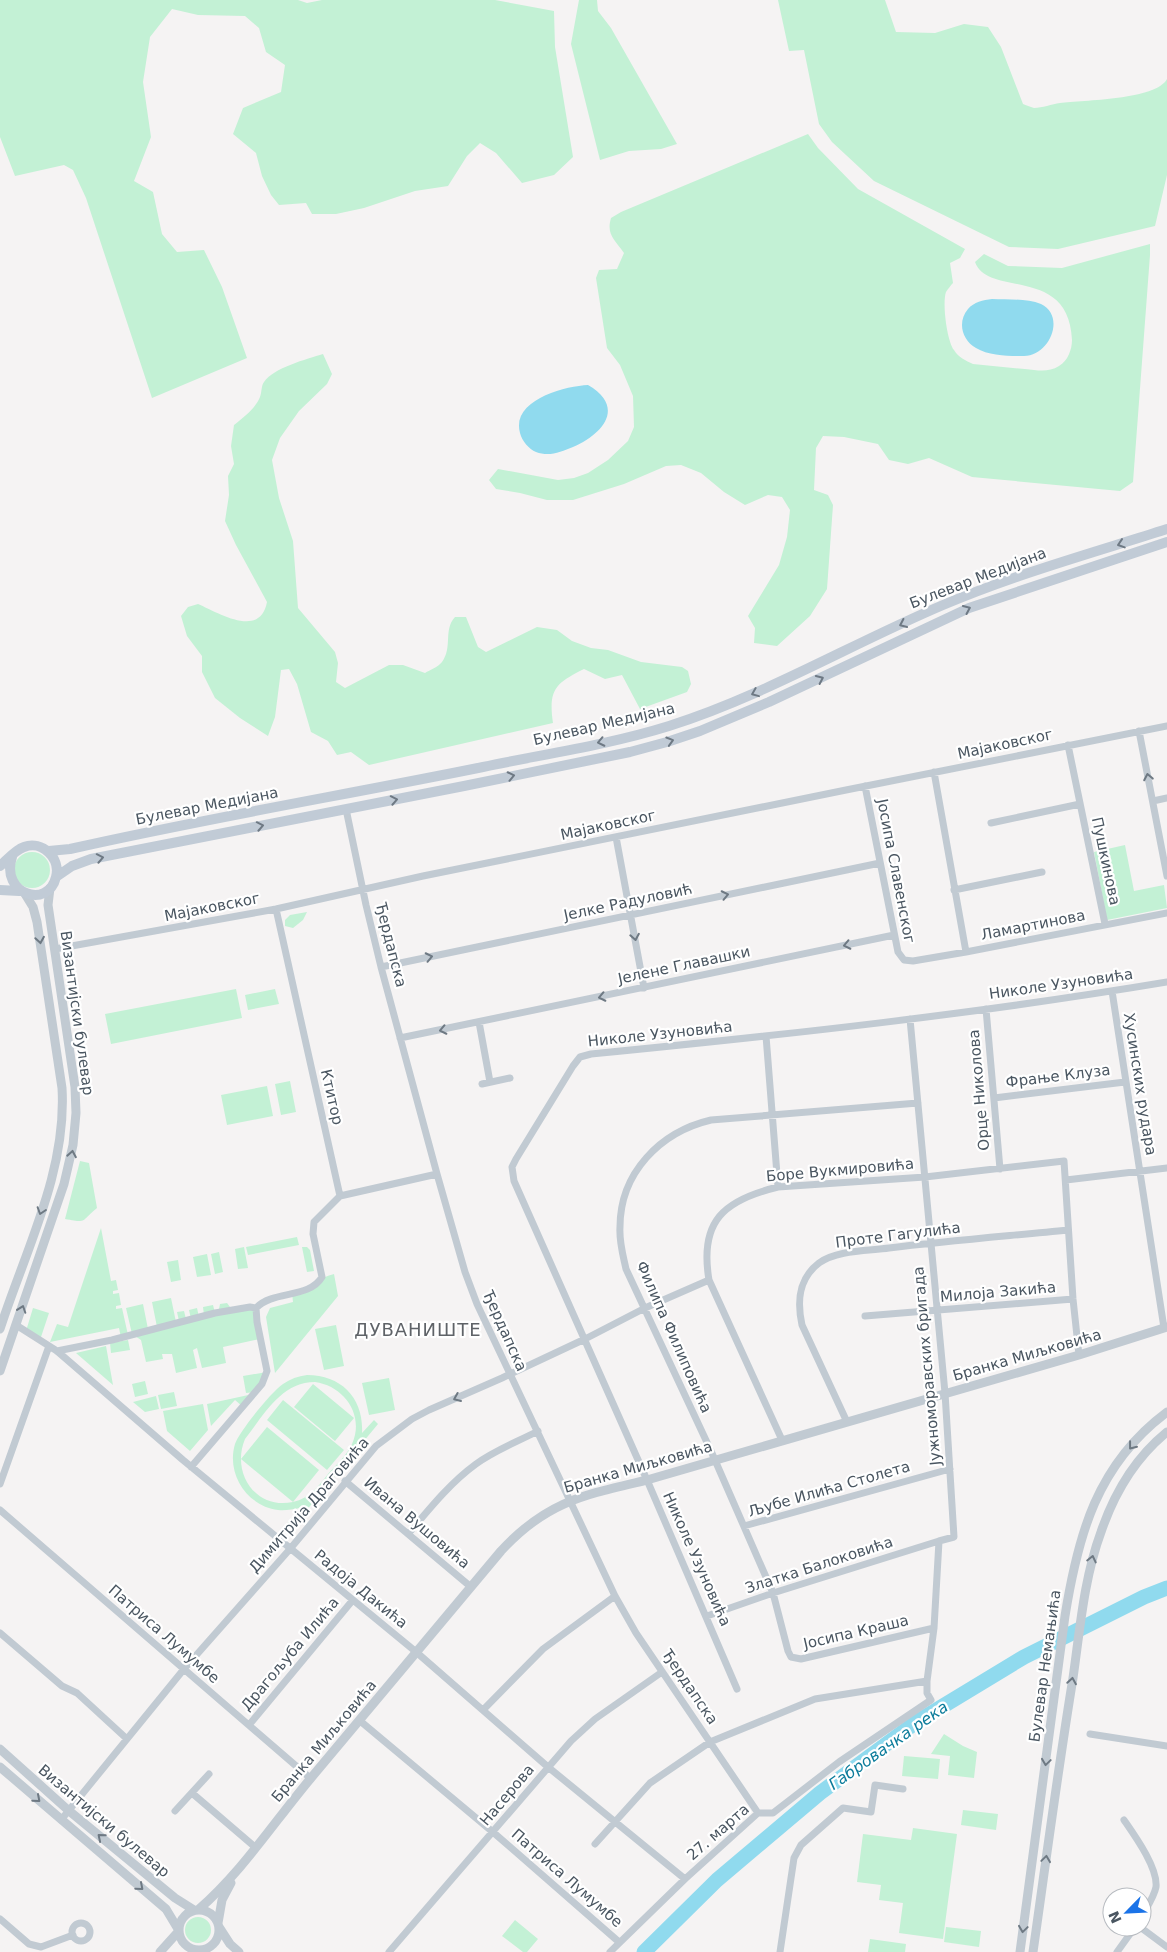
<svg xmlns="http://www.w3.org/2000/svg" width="1167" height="1952" font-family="'DejaVu Sans',sans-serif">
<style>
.green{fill:#c3f1d5;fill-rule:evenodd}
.water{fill:#90daee}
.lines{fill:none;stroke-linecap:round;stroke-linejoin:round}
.river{stroke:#90daee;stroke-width:15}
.minor{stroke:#c1cad2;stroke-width:7}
.tertiary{stroke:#c1cad2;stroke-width:9}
.secondary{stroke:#c1cbd6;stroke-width:10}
.oneway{stroke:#6e7984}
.oneway2{stroke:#6e7983}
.labels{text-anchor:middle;stroke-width:4.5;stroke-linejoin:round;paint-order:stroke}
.street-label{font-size:15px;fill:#4a5661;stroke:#fff}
.water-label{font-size:16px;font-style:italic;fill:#0c7c9b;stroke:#fff}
.quarter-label{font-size:18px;letter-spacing:1px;fill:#5f6368;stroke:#fff}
</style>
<rect width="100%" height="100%" fill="#f5f3f3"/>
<!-- green -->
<path class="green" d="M0,0H298L307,3L322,0H495L554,11L555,47L573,157L554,175L522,183L496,153L480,143L467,156L448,186L415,191L364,208L336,214H312L306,203L279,205L271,195L262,176L256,153L233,134L243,108L281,92L285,65L266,52L259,28L245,16L198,15L172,9L150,37L143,82L151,137L134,181L153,192L162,234L177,252L204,250L222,287L247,358L152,398L86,198L73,170L64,165L15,176L0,137Z
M579,0H597L598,11L611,28L677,144L661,149L629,151L600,160L571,44Z
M778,0H885L896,32L935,33L964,24L988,27L1001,47L1023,104C1026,105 1030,107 1034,108C1042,108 1052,104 1060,103C1083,100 1156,100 1167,79V175L1155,226L1058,249L1009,247L874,181L832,142L819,124L804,50L789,51Z
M808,134L818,148L858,189L965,249L960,258L950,263L953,283C951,285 948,289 946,292C942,303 947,341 954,350C958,357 966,361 973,364C993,366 1013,368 1034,370C1043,371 1051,371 1059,366C1068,361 1072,349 1072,340C1069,265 988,298 975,262L984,254L1008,266L1062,268L1150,244V255L1133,482L1120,491L972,477L929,458L908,464L889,460L878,444L844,437L823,436L816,448L814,490L828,495L833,505L827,589L810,616L777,646L754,643L755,628L748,616L779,565L787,537L790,510L782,497L768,495L745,505L724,492L701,473L681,465L666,466L624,484L573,500H547L520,493L496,489L489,480L498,469L558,480L574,478L588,473L608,460L628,441L634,427L633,396L620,365L607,348L596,278L599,270L617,269L624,253C615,240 606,235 611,218L621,212Z
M323,354L332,374L327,384L299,411L280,438L272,460L279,498L293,541L298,608L335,652L338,663L336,682L345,688L389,665H403L425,673C430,670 438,667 442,662C453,647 443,630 455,617H466L478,647L486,652L537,627L557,630L572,641L591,648L608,650L641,662L682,667L688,671L691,684L687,692L640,709L622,675L605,679L584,669C556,683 548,689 553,723L369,765L351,752L337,755L328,741L311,732L297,684L289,669L281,670L275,717L268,736L240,718L215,698L202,672V656L187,636L181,616L188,607L198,604C219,613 260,639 267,602L236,545L225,521L229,495L228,476L234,464L231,446L234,425C244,417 255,409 260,397C262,392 261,386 264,382C273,368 307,359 323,354Z
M1125,845L1134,891L1164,885L1167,908L1107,920L1094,852Z
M14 870a18 18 0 1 1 36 0a18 18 0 1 1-36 0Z
M307,912L303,920L293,928L285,926V920L290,915Z
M236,989L242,1018L111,1044L105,1014Z
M275,989L279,1004L248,1010L245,995Z
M290,1081L296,1112L281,1115L275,1084Z
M267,1086L273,1116L227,1125L221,1095Z
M80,1161L89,1163L97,1208C80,1222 88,1223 65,1219Z
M101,1228L111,1281L116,1280L118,1290L113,1291V1294L119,1293L121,1305L116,1306V1309L122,1308L128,1335L121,1338L119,1328L50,1342L57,1324L68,1327Z
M297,1237L299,1245L248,1255L246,1247Z
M244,1247L248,1268L238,1269L235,1249Z
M302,1247H307L310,1250L314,1271L307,1272Z
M219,1252L223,1272L215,1274L211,1254Z
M207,1254L211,1275L197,1277L193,1257Z
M178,1260L181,1280L171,1282L167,1262Z
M334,1274L338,1296L275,1373L266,1317L270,1308L293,1302L292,1293C307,1289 318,1278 334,1274Z
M171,1298L176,1322L179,1321L177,1312L184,1311L186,1319H191L189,1310L197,1308L199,1317L204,1315L203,1307L213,1305L215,1313L219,1309L220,1304L227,1303L230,1307L256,1308L260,1339L223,1347L226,1363L202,1368L197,1348L193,1350L197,1368L176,1373L172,1354H162L163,1359L146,1362L141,1340L132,1334L126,1308L143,1304L148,1329L157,1327L152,1302Z
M33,1308L49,1313L40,1340L26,1331Z
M336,1325L344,1366L324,1370L315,1329Z
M128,1340L130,1350L111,1353L110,1343Z
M106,1346L113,1385L76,1353Z
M267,1372L255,1392L246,1393L243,1376Z
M307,1375C342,1375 364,1399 362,1433L374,1420L378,1424L291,1529L286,1525L300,1508C293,1509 285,1511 278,1510C247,1506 226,1474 235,1444C239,1432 271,1392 283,1384C290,1379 298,1376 307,1375ZM315,1382C344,1386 365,1415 352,1444C347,1455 336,1465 328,1474C318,1487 310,1498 293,1502L319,1470L267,1427L241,1459L293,1502C255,1510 231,1472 245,1439C264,1415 281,1382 315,1382Z
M389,1378L395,1410L369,1415L362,1383Z
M145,1381L148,1394L135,1397L132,1384Z
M313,1384L354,1418L335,1441L294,1407Z
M174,1392L177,1406L161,1409L158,1395Z
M253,1394L243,1407L235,1400L211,1426L207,1404Z
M156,1396L159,1409L145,1412L133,1402Z
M283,1400L344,1450L327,1470L267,1420Z
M203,1404L208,1430L190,1451L167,1431L163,1411Z
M944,1734L963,1746L977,1752L974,1778L948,1775L950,1756L931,1754Z
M904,1756L940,1759L938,1779L902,1776Z
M963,1810L998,1814L996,1830L961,1825Z
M913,1828L957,1834L943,1939L899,1933L903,1903L879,1900L881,1885L857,1882L863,1834L911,1840Z
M185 1930a13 13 0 1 1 26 0a13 13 0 1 1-26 0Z
M515,1920L538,1939L527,1952H523L502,1936Z
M946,1927L981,1931L979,1947L944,1942Z
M870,1939L906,1944L905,1952H868Z"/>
<!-- water -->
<path class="water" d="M992,299C1007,300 1027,298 1041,304C1066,316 1050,356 1024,356C1009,356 989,356 976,348C962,340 957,322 968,309C974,302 983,300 992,299Z
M588,385C626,407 603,434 573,447C561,452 549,457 536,452C529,449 522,441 520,433C511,400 565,386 588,385Z"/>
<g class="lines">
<!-- river -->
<path class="river" d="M644,1952L717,1880L820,1793L915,1723L1024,1657L1144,1597L1167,1588"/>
<!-- minor -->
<path class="minor" d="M1139,731L1167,876
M1068,745L1105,924
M934,772L966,952
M865,786L898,952L904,960L913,961L966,952L1167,913
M1153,801L1167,798
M346,809L366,905L381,967L437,1174L465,1272L477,1304L615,1596L636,1633L758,1813
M991,823L1080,804
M616,837L644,988
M954,890L1042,872
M276,909L340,1196
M55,949L276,909L423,876L846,790L1167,726
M381,967L880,863
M1112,991L1164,1328
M986,1009L1000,1169
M479,1022L490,1082
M766,1036L778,1187
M400,1038L894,935
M482,1084L510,1078
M994,1098L1125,1082
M918,1103L711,1120C660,1132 620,1173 620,1227C619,1242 623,1255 626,1269L711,1451L773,1593L788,1651L791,1657L801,1659L934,1628
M1066,1180L1167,1168
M340,1196L437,1174
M865,1316L1073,1299
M16,1325L57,1351L183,1460L415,1651L548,1767L685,1879
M57,1351L112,1340L215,1313L250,1307L256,1308C273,1290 309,1299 322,1277L313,1234L314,1222L340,1196
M847,1422L802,1325C797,1302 798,1279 819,1263C837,1250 867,1251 889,1248C948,1241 1008,1236 1068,1230
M782,1440L709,1280C699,1221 724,1200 778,1187L925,1177L1064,1161L1073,1299L1079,1355
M191,1467L262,1384L267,1371L257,1322L256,1308
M345,1481L471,1587
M0,1484L49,1346
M0,1510L310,1778
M744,1526L950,1469
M409,1533C430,1508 450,1483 476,1464C495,1450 517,1442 538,1431
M707,1616L773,1593L939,1541
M0,1633L62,1686L77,1693L127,1739
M737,1689L647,1480L514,1181L512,1167L516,1159L573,1066L580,1057L591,1054C784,1035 976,1014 1167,982
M483,1710L543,1649L615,1596
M359,1720L494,1833L619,1942
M249,1725L352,1601
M1090,1734L1167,1746
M192,1793L255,1847
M175,1811L209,1774
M61,1820L184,1669L290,1549L376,1446L412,1419L429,1410L502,1378L585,1339L645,1308L709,1280
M1124,1820C1135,1836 1158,1868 1156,1887C1154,1897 1147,1907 1142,1916
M595,1844L650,1783L710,1742L815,1699L927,1681
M0,1919L29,1944L41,1947
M72 1932a9 9 0 1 1 18 0a9 9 0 1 1-18 0Z
M1140,1927L1167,1947
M41,1947L73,1935
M389,1952L571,1741L595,1719L662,1672
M610,1952L685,1879L758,1813H773L839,1762L931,1700L927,1693V1681L934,1628L939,1541L954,1537L945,1393L910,1019
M780,1952L794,1858L801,1845L843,1808L871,1812L875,1785L903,1789
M1117,1952L1135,1927"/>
<!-- tertiary -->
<path class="tertiary" d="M0,1329C25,1251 67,1172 62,1088L37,922L33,907L25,894
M0,1371L64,1184L73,1145L76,1113L75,1087L48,905L50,888
M0,1749L68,1810L175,1898L194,1910
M0,1767L166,1909L178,1929
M179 1930a20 20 0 1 1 40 0a20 20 0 1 1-40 0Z
M198,1910C242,1872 274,1822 311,1778C374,1702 438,1627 501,1551C547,1501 584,1495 647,1480L1079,1355L1167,1327
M218,1923L222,1900L231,1883
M219,1927L230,1944L239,1952
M160,1952L178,1932
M1020,1952L1065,1616C1078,1535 1097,1464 1167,1412
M1033,1952C1046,1861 1058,1769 1073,1678C1080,1629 1084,1578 1101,1532C1114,1494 1135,1458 1167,1432"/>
<!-- secondary -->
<path class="secondary" d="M49,851L70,849C207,818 345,795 483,767C545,754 608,745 669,726C764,696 851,644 943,605C1016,574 1092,553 1167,529
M0,866C7,860 15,850 24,847C42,840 61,858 56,877C48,910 0,894 12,857
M56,877L72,866L91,859L464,786L630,752L667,742L700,731L769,702L969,608L1167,542
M0,890L19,891"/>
</g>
<!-- one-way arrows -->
<defs><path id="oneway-chevron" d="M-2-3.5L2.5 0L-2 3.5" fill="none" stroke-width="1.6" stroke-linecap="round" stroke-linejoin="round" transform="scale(1.25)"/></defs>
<g class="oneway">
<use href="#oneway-chevron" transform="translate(1121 544) rotate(162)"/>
<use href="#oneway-chevron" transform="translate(967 609) rotate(-24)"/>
<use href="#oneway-chevron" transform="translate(903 624) rotate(155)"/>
<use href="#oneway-chevron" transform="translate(820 679) rotate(-25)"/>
<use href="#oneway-chevron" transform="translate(755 693) rotate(158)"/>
<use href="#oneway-chevron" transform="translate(670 741) rotate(-17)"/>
<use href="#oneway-chevron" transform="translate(601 742) rotate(168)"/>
<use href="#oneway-chevron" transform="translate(511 776) rotate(-12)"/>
<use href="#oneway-chevron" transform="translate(394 800) rotate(-11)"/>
<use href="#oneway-chevron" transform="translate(260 826) rotate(-11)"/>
<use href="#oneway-chevron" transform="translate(100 858) rotate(-11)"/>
</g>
<g class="oneway2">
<use href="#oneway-chevron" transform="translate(1148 777) rotate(-101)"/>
<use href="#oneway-chevron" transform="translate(725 895) rotate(-12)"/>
<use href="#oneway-chevron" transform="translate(635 937) rotate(80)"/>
<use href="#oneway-chevron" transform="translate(40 940) rotate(81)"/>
<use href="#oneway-chevron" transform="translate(847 945) rotate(168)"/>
<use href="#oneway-chevron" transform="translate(429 957) rotate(-12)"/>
<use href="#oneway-chevron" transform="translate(602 997) rotate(168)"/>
<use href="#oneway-chevron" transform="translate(443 1030) rotate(168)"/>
<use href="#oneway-chevron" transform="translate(72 1154) rotate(-80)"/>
<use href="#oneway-chevron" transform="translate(41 1211) rotate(108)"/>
<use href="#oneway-chevron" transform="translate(22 1309) rotate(-71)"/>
<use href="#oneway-chevron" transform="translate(457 1398) rotate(157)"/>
<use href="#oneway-chevron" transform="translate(1132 1446) rotate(128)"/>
<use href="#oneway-chevron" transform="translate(1092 1559) rotate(-77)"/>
<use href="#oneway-chevron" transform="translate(1072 1681) rotate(-81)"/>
<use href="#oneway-chevron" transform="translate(1046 1762) rotate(98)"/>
<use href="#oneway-chevron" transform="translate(37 1799) rotate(41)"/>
<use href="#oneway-chevron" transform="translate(101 1837) rotate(-140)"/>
<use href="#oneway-chevron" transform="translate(1046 1859) rotate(-82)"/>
<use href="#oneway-chevron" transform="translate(140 1887) rotate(41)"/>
<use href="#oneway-chevron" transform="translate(1023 1929) rotate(98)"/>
</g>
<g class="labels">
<!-- street labels -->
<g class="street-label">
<text transform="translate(978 578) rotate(-21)" y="5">Булевар Медијана</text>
<text transform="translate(604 724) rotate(-13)" y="5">Булевар Медијана</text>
<text transform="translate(1005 744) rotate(-12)" y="5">Мајаковског</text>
<text transform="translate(207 806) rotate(-11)" y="5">Булевар Медијана</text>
<text transform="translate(608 825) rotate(-12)" y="5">Мајаковског</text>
<text transform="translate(1106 861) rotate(78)" y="5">Пушкинова</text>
<text transform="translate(896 871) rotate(79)" y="5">Јосипа Славенског</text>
<text transform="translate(628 902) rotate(-12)" y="5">Јелке Радуловић</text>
<text transform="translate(212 907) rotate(-11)" y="5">Мајаковског</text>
<text transform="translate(1033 925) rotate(-11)" y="5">Ламартинова</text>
<text transform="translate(391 945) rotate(76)" y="5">Ђердапска</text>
<text transform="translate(684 965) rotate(-12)" y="5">Јелене Главашки</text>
<text transform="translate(1061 984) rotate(-8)" y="5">Николе Узуновића</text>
<text transform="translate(77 1013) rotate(82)" y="5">Византијски булевар</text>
<text transform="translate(660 1034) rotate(-6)" y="5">Николе Узуновића</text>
<text transform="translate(1058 1076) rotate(-7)" y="5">Фрање Клуза</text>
<text transform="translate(1140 1084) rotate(81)" y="5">Хусинских рудара</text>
<text transform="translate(979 1090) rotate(-95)" y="5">Орце Николова</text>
<text transform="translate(332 1097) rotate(77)" y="5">Ктитор</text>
<text transform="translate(840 1170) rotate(-5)" y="5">Боре Вукмировића</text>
<text transform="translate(898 1235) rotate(-7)" y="5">Проте Гагулића</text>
<text transform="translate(998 1292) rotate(-5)" y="5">Милоја Закића</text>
<text transform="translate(505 1331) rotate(66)" y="5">Ђердапска</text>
<text transform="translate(674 1337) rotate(66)" y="5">Филипа Филиповића</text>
<text transform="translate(1027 1355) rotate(-16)" y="5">Бранка Миљковића</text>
<text transform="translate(927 1366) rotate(-95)" y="5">Јужноморавских бригада</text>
<text transform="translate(638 1467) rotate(-16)" y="5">Бранка Миљковића</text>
<text transform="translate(829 1489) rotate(-16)" y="5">Љубе Илића Столета</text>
<text transform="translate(309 1505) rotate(-49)" y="5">Димитрија Драговића</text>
<text transform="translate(417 1523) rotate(40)" y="5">Ивана Вушовића</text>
<text transform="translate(697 1559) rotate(66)" y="5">Николе Узуновића</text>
<text transform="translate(819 1565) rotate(-18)" y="5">Златка Балоковића</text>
<text transform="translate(361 1589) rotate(39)" y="5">Радоја Дакића</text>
<text transform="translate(856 1632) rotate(-13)" y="5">Јосипа Краша</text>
<text transform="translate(164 1634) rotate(41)" y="5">Патриса Лумумбе</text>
<text transform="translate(290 1654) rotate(-50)" y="5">Драгољуба Илића</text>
<text transform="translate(1045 1666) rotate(-82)" y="5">Булевар Немањића</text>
<text transform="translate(690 1687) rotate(56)" y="5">Ђердапска</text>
<text transform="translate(324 1741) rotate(-50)" y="5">Бранка Миљковића</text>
<text transform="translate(507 1795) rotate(-50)" y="5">Насерова</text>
<text transform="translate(104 1821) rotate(40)" y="5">Византијски булевар</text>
<text transform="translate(718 1832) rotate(-41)" y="5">27. марта</text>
<text transform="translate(567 1878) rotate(41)" y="5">Патриса Лумумбе</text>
</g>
<!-- water labels -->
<g class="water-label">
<text transform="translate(888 1745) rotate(-35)" y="6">Габровачка река</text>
</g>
<!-- quarter labels -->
<g class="quarter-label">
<text x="418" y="1336">ДУВАНИШТЕ</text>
</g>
</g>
<!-- north arrow -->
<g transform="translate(1127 1912) rotate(246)"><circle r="24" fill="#ffffff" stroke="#b7bbc0"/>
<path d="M0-4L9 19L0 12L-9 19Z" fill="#1a73e8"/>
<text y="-8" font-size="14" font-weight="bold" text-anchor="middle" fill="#4a5661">N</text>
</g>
</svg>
